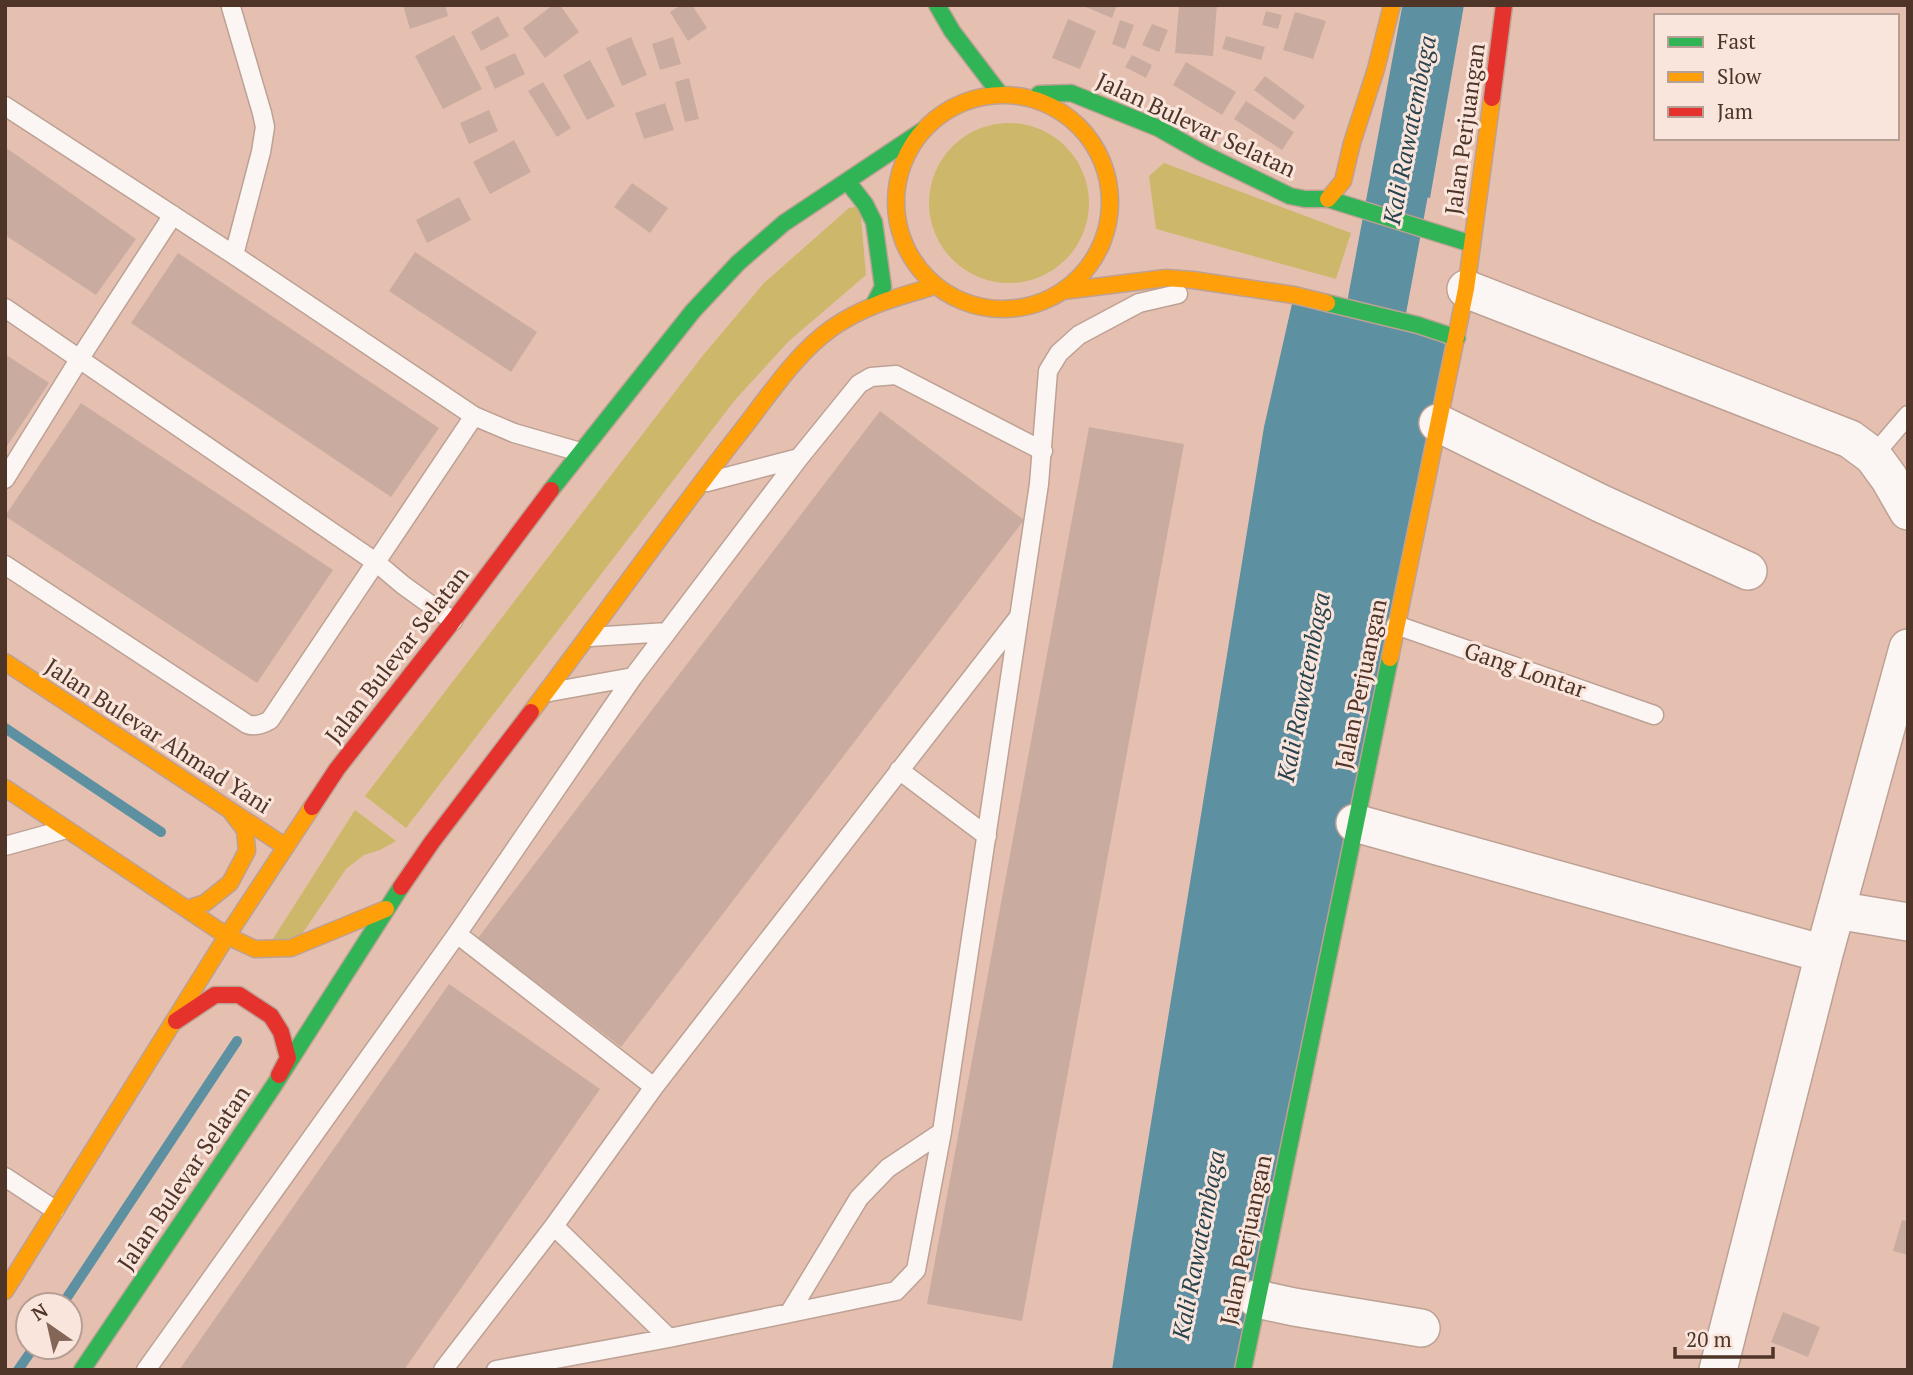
<svg xmlns="http://www.w3.org/2000/svg" width="1913" height="1375" font-family="'PT Serif',serif">
<style>
.green{fill:#cdb76b}
.water{fill:#5d90a1}
.lines{fill:none;stroke-linecap:round;stroke-linejoin:round}
.stream{stroke:#5d90a1;stroke-width:10}
.river{stroke:#5d90a1;stroke-width:60}
.building{fill:#c9ac9f}
.lane-casing{stroke:#bda194;stroke-width:21}
.street-casing{stroke:#bda194;stroke-width:40}
.fast-casing{stroke:#bda194;stroke-width:19}
.slow-casing{stroke:#bda194;stroke-width:19}
.jam-casing{stroke:#bda194;stroke-width:19}
.lane{stroke:#fbf6f3;stroke-width:18}
.street{stroke:#fbf6f3;stroke-width:37}
.fast{stroke:#30b455;stroke-width:16}
.slow{stroke:#ff9f0a;stroke-width:16}
.jam{stroke:#e5322d;stroke-width:16}
.labels{text-anchor:middle;stroke-width:6;stroke-linejoin:round;paint-order:stroke}
.street-label{font-size:23px;fill:#4f3528;stroke:#fae5dc}
.water-label{font-size:24px;font-style:italic;fill:#28434d;stroke:#fae5dc}
</style>
<rect width="100%" height="100%" fill="#e5c0b0"/>
<!-- green -->
<path class="green" d="M929 203a80 80 0 1 1 160 0a80 80 0 1 1-160 0Z
M1164,163L1351,233L1336,279L1156,229L1149,176Z
M860,206L866,275L789,341L735,400L406,828L365,796L704,354L764,283L849,208Z
M355,810L396,841L380,850L364,855L346,869L300,937L271,942Z"/>
<!-- water -->
<path class="water" d="M1416,5H1464L1430,198L1375,185Z
M1294,295L1457,338L1243,1370H1112L1131,1246L1264,427Z"/>
<g class="lines">
<!-- stream -->
<path class="stream" d="M5,728L161,832
M62,1305L237,1041
M18,1370L34,1347"/>
<!-- river -->
<path class="river" d="M1364,375L1433,5"/>
</g>
<!-- building -->
<path class="building" d="M403,5H445L448,16L410,29Z
M553,5H560L579,32L545,58L523,28Z
M681,5H692L707,28L688,41L670,12Z
M1081,5H1117L1112,18Z
M1179,5H1217L1213,56L1175,53Z
M1266,11L1282,15L1278,29L1262,25Z
M1295,12L1326,21L1313,59L1283,50Z
M498,16L509,36L481,51L471,32Z
M1068,19L1096,31L1080,69L1052,58Z
M1120,20L1134,25L1125,49L1112,44Z
M1152,24L1168,30L1159,52L1142,45Z
M454,35L482,89L443,109L415,56Z
M1226,36L1265,47L1261,60L1222,49Z
M631,37L647,75L622,86L606,48Z
M673,37L681,64L660,70L652,44Z
M515,53L525,74L495,89L485,67Z
M1132,55L1152,65L1146,78L1125,67Z
M590,60L615,106L587,120L563,75Z
M1186,62L1236,92L1222,115L1173,85Z
M1265,76L1305,106L1294,120L1254,90Z
M689,78L699,119L685,122L675,82Z
M543,82L571,128L557,137L528,91Z
M1246,101L1294,132L1282,150L1234,119Z
M665,103L674,130L644,139L635,113Z
M489,110L498,131L469,144L460,123Z
M514,140L531,172L490,194L473,162Z
M5,147L136,239L96,295L5,235Z
M632,183L668,208L650,233L614,207Z
M459,197L471,220L427,243L416,220Z
M415,252L537,332L511,372L389,291Z
M178,253L439,428L391,497L131,323Z
M5,354L49,383L5,449Z
M81,403L333,570L257,683L5,516Z
M880,411L1024,520L621,1047L478,938Z
M1089,427L1184,444L1022,1321L927,1304Z
M449,984L600,1089L404,1370H179Z
M1902,1220L1908,1221V1255L1893,1251Z
M1783,1312L1820,1327L1808,1357L1771,1342Z"/>
<g class="lines">
<defs>
<path id="lane" d="M231,7L262,113L265,127L261,152L234,255
M5,106L234,255L474,416L270,720C263,724 254,727 247,724L5,565
M5,308L377,563L403,585L453,621
M474,416L514,433L580,452
M1873,456L1908,415
M5,479L80,358L173,215
M707,482L799,458
M1396,625L1654,715
M590,637L667,632
M550,692L633,677
M899,770L987,836
M5,846L63,830
M457,934L654,1087
M5,1177L55,1210
M554,1226L669,1338
M790,1312L859,1198L888,1168L942,1132
M146,1370L457,934L633,677L799,458L859,384L871,377L896,375L1043,451
M443,1370L554,1226L654,1087L1018,618
M496,1370L669,1338L896,1291L916,1270L942,1132L1039,484L1048,371L1059,353L1079,335L1139,303L1178,294"/>
<path id="street" d="M1466,289L1850,439L1873,456L1889,478L1908,511
M1438,423L1600,503L1748,571
M1355,823L1824,954
M1836,910L1908,922
M1257,1299L1294,1307L1421,1328
M1718,1370L1824,954L1908,648"/>
<path id="fast" d="M937,5L952,31L1000,94
M1039,94L1071,93L1158,128L1204,154L1290,196L1305,199H1328L1472,244
M847,181L865,204L874,222L883,287L874,304
M1327,303L1418,325L1457,338
M551,490L693,311L738,263L784,223L922,131
M82,1370L273,1087L401,887
M1243,1370L1390,658"/>
<path id="slow" d="M896 202a107 107 0 1 1 214 0a107 107 0 1 1-214 0Z
M1328,199L1343,181L1352,143L1376,69L1392,5
M1063,291L1166,278L1193,280L1294,295L1327,303
M1390,658L1466,289L1492,98
M5,662L286,847
M531,712C601,620 667,526 738,435C766,400 795,354 832,328C865,305 898,297 935,286
M5,788L227,936L255,949L291,948L386,909
M187,909L205,903L230,883L247,851L245,830L232,813
M5,1291L227,936L312,807"/>
<path id="jam" d="M1492,98L1504,5
M312,807L337,769L453,621L551,490
M401,887L432,842L531,712
M176,1021L215,995H239L271,1016L281,1032L288,1058L279,1075"/>
</defs>
<!-- lane casing -->
<use href="#lane" class="lane-casing"/>
<!-- street casing -->
<use href="#street" class="street-casing"/>
<!-- fast casing -->
<use href="#fast" class="fast-casing"/>
<!-- slow casing -->
<use href="#slow" class="slow-casing"/>
<!-- jam casing -->
<use href="#jam" class="jam-casing"/>
<!-- lane -->
<use href="#lane" class="lane"/>
<!-- street -->
<use href="#street" class="street"/>
<!-- fast -->
<use href="#fast" class="fast"/>
<!-- slow -->
<use href="#slow" class="slow"/>
<!-- jam -->
<use href="#jam" class="jam"/>
</g>
<g class="labels">
<!-- street labels -->
<g class="street-label">
<text transform="translate(1196 125) rotate(25)" y="8">Jalan Bulevar Selatan</text>
<text transform="translate(1465 129) rotate(-82)" y="8">Jalan Perjuangan</text>
<text transform="translate(397 655) rotate(-52)" y="8">Jalan Bulevar Selatan</text>
<text transform="translate(1525 670) rotate(19)" y="8">Gang Lontar</text>
<text transform="translate(1361 684) rotate(-78)" y="8">Jalan Perjuangan</text>
<text transform="translate(158 736) rotate(33)" y="8">Jalan Bulevar Ahmad Yani</text>
<text transform="translate(184 1178) rotate(-56)" y="8">Jalan Bulevar Selatan</text>
<text transform="translate(1246 1240) rotate(-78)" y="8">Jalan Perjuangan</text>
</g>
<!-- water labels -->
<g class="water-label">
<text transform="translate(1410 130) rotate(-79)" y="8">Kali Rawatembaga</text>
<text transform="translate(1304 687) rotate(-79)" y="8">Kali Rawatembaga</text>
<text transform="translate(1199 1245) rotate(-79)" y="8">Kali Rawatembaga</text>
</g>
</g>
<!-- border -->
<rect width="1913" height="1375" fill="none" stroke="#4f3528" stroke-width="14"/>
<!-- legend -->
<rect x="1654" y="14" width="245" height="126" fill="#fae5dc" stroke="#b69f94" stroke-width="2"/>
<rect x="1668" y="37" width="35" height="10" fill="#30b455" stroke="#b69f94" stroke-width="2"/>
<text x="1717" y="49" font-size="21" fill="#4f3528">Fast</text>
<rect x="1668" y="72" width="35" height="10" fill="#ff9f0a" stroke="#b69f94" stroke-width="2"/>
<text x="1717" y="84" font-size="21" fill="#4f3528">Slow</text>
<rect x="1668" y="107" width="35" height="10" fill="#e5322d" stroke="#b69f94" stroke-width="2"/>
<text x="1717" y="119" font-size="21" fill="#4f3528">Jam</text>
<!-- north arrow -->
<g transform="translate(49 1326) rotate(326)"><circle r="33" fill="#fae5dc" stroke="#b69f94" stroke-width="2"/>
<path d="M0-5L12 26L0 18L-12 26Z" fill="#846658"/>
<text y="-10" font-size="19" font-weight="bold" text-anchor="middle" fill="#4f3528">N</text>
</g>
<!-- scale -->
<path d="M1675 1347v10h98v-10" fill="none" stroke="#4f3528" stroke-width="3.5"/>
<text x="1686" y="1347" font-size="21" fill="#4f3528" stroke="#fae5dc" stroke-width="5" paint-order="stroke">20 m</text>
</svg>
